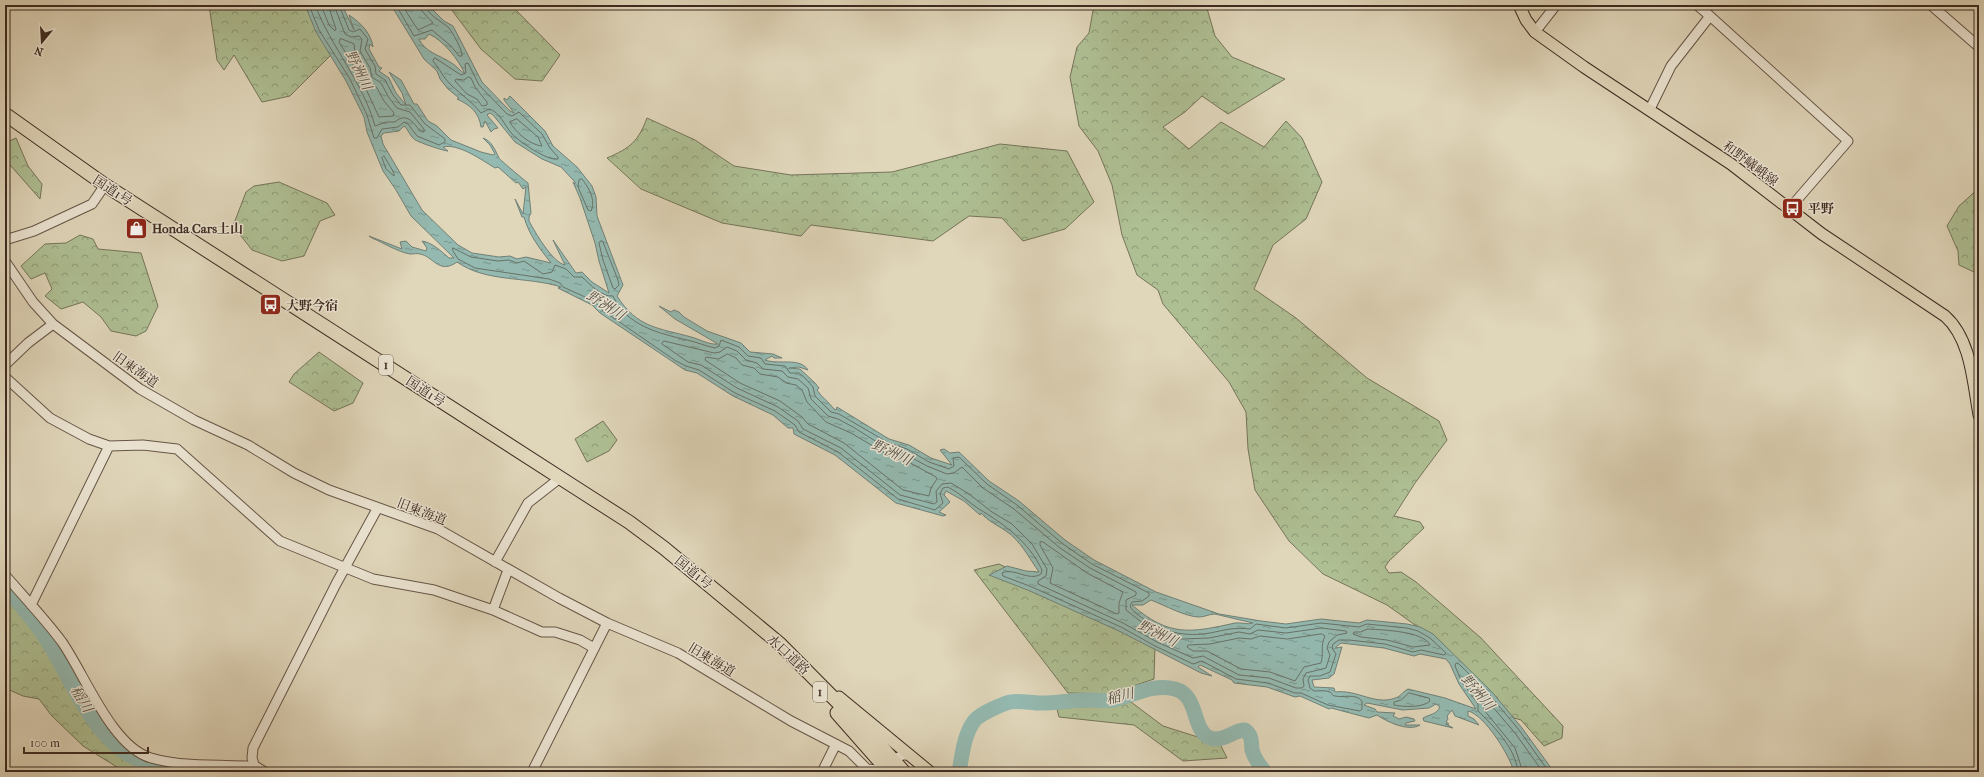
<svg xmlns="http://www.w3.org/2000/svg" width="1984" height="777" font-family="'IM FELL French Canon','Noto Serif JP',serif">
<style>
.forest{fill:url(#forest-crowns);stroke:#76745a}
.water{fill:url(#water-ripples);stroke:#718076;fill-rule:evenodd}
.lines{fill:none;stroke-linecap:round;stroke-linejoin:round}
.shore{stroke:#687268;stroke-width:1}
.river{stroke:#94b9b0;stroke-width:15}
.minor-casing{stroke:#665546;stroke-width:11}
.major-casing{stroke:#3d2a20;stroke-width:13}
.highway-casing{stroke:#3d2a20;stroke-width:15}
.minor{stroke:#ebe4d2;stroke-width:9}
.major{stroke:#e0d6ba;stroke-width:11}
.highway{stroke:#e0d6ba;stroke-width:13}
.labels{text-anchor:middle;stroke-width:3;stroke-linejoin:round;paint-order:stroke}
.shield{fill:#ebe4d2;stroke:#716255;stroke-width:1}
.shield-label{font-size:12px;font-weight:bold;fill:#3d2a20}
.street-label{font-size:13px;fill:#3d2a20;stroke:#ebe4d2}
.poi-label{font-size:13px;font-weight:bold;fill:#3d2a20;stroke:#ebe4d2;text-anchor:start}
.water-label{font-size:14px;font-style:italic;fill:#534e44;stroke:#ebe4d2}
</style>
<defs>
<pattern id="forest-crowns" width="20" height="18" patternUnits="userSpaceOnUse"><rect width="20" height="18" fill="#aebf93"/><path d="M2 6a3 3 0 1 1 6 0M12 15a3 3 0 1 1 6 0" fill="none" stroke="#8f9b78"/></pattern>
<pattern id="water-ripples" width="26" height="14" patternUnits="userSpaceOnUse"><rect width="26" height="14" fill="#94b9b0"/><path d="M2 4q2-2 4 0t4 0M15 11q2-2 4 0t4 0" fill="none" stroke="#7a978f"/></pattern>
</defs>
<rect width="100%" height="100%" fill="#e0d6ba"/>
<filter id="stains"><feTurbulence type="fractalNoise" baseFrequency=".005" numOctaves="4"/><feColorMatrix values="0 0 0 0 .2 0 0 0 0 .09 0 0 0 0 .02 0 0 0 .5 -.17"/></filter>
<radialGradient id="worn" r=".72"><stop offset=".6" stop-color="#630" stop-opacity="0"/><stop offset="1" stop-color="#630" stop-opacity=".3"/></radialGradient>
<!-- forest -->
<path class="forest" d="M209,5H319L335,51L290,96L262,102L234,55L224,70L217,60Z
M448,5H511L560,55L542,81L515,79L481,49Z
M1094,5H1206L1215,36L1232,57L1285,79L1228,114L1202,96L1185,112L1163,127L1189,149L1221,122L1264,147L1286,121L1302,138L1322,182L1306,219L1273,245L1254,289L1296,318L1367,378L1439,421L1447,440L1415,483L1394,516L1420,522L1424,528L1389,561L1385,567L1389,573L1401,572L1416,582L1481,638L1563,726L1562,738L1544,746L1521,720L1501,714L1436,640L1387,605L1323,574L1289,541L1255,490L1248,449L1246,412L1229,382L1163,304L1158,290L1137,275L1122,235L1112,185L1098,151L1079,126L1070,77L1077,47L1089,33Z
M647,118L695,140L734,166L791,175L892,172L1000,144L1067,151L1094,202L1065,229L1023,241L1002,218L969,216L933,241L811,225L801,236L722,223L641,189L607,158C630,148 638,142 647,118Z
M16,138L28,166L42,184L40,199L11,166L5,162V143Z
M279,182L327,203L335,215L320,221L304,256L282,261L252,250L233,226L246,192L254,186Z
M1979,188V269L1974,272L1959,265L1958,251L1947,226L1959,206Z
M80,235L93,239L98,249L141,253L158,306L146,331L136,336L111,331L101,317L83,302L61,309L45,296L52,289L45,273L31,279L21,266L45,244L66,243Z
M319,352L363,383L353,403L334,411L289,382L294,374Z
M603,421L617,440L609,451L587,462L575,439Z
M999,564L1086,606L1155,645L1154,679L1109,694L1068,693L974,570Z
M5,587L46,626L71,663L103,718L124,746L142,759L203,772H125L83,746L51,715L39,699L23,696L5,688V648L7,647L5,645Z
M1131,702L1163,726L1220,744L1227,758L1183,761L1134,725L1059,717L1057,709Z"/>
<!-- water -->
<path class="water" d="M305,5H342L354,30L349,15C361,23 371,33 373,47L370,44L369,49L379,67L382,68L379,71L389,78L396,93L406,105L402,93L389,72L401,80L414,104H417L428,121L437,126L451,140L481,152L493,155L495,154L490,145L483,138C492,141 495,150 499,158C500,160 523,179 528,183L531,213L529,217V221C535,232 552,262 565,265L553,240L576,273L582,272L592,282L609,293L599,261L595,243L580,198L573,182L575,184V182L561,167L542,159L515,142L493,115L490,113L487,115L498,128L494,129L491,132L485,121L483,127H481C479,112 470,105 457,99L459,98L448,89L440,79L437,71L424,59L391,5H428L444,21L453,26L482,82L510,111L514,113L504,100V98L507,100L510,96L545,131L553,146L577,167L592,186L596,197L597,216L623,285L617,296C637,328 659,328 691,337C699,339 709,345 718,344L675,319L659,306L671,312L674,310L679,312L684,317L707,331L741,343L750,352L773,354L782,358H774L772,356L765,360C779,365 800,357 808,370L799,367L789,368L800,369L815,383L819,388L817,390C821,397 829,402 834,409L836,410L837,407L889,439L909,445L931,458L952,465L940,450L944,449L950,453L959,452L989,481L1019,501L1065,540L1094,560L1156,592L1219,614L1261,621L1286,624L1321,619L1359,623L1367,620L1407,624L1420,627L1433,634L1492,692L1522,728L1554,772H1514C1510,756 1485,715 1468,711V716L1474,719L1479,725L1455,716L1452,710L1447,716L1448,719L1446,722L1449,724H1446L1453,728L1424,721L1423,718C1430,714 1436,715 1440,707L1436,704L1429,708L1403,710L1367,703L1364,705L1375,709L1377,712L1395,713L1393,716L1399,719L1406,717L1414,719L1415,721L1406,723L1405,725H1420C1409,732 1387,722 1377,715L1369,718L1331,708L1329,709L1300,696L1295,697L1267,687L1234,683L1232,680L1200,665L1198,667L1212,676L1201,673L1119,631L1030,591L989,575L1007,566L1026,571L1039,572C1029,558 1021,541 1006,531C997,525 988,521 981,513L980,515L964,501L946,491L944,495L950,502L939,512L946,515L943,516L896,503L835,455L794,434L793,428H788L773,415L733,396L697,373L685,370L600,313L592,305L558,288L561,287C527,276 487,283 457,262C439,275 433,256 420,254C417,253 414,254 410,254C398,252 384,243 372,238L369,236L402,249L400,242L406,241L412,247L426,251L427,248L422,241C433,243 441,251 449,258H454L411,216L396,190L383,171L367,132L364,117L346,81L316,32ZM429,34C444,41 458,59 465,74C460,71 456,65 450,62C439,55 425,52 419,39H425ZM404,126C408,129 410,136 414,139C417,142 444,151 448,151L443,147C458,143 482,160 495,168L498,167L516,183L518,182L523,189L526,187L523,214L515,199L522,217H524C529,235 540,249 551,263L526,257L517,259L510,256L499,257L472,253L458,245L422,210L383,144L381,136L384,133L399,131ZM1151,600C1164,605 1186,617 1199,617C1205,617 1209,614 1215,614L1253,623C1247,625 1241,622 1235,623C1190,633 1169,637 1132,605H1143ZM1341,643L1384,648L1414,656L1420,654L1446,659L1450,664L1459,684L1476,709L1445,698L1408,689C1404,691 1401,695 1398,697C1376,707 1358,689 1335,692L1334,688L1314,687L1312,680L1329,678L1334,674L1342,647L1336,648V647Z"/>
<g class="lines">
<!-- shore -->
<path class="shore" d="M309,5L319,30L350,79L367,115L374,138H377L382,129L398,127L404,122L408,124L417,136L439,145L445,142V139L425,124L410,105H401L393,95L385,80L376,74L375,66L365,49L368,39L360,29L353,32L349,30L339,5
M315,5C331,47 363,82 375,126L386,122H395C406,112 413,122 420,131L424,132V129L410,112L397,108L389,98L381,83L372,77L370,68L360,51L362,39L359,36L351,37L345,34L334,5
M321,5L329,25L335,31L336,29L328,5
M396,5L414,36L432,30L451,46L459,56H462C463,51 452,31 448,27C441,21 427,15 426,5
M402,5L418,30L433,23L422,11L421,5
M342,39L354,44L355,53L364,70L367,79L377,88L384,101L394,113L393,116L379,117L359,74L339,42L340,39Z
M435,58L461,75L466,73L465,64L468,63L479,85L507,114L512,116L519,112L542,134L550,148L558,157V159C547,161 520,142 512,134C505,126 499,111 489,109L481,113C472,102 462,95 452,86C444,79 440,69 433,61Z
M469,77L471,78L475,87L487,102V105L482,106L477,99L467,94L455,81L456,79L463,80Z
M517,119L538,137L542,146C530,145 515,132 510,122Z
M384,156L394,173V176L386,169L382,158Z
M582,179C589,188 596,200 591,211L588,210L578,187L579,180Z
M601,241L603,242L618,280L619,285L615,289L613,288L603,260L599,243Z
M453,248L471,257L498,261L509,260L517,263L524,261L543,274L552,272L555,265L566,269L574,277H582C591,285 601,297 613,296C627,326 658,333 687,340C697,342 705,346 715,348L719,346L721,340L739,347L748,356L761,358L765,364L785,366L790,373H799L805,378L813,387L815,396L831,412L839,414L887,442L907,449L929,462L949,469L954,466L953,458L959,457L987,484L1017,505L1063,544L1092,564L1149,593V596L1142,601L1132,602L1130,606C1133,612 1140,617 1146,620C1165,633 1188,637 1210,633C1225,630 1234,627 1250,629L1256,624L1286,628L1321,623L1359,627L1367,624L1407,628L1418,631L1430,638L1446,653L1444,655L1421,650L1413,652L1385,644L1349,640H1339L1333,644L1332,648L1336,654L1330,672L1320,676H1310L1308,680L1310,688L1314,691C1318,691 1326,690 1330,692C1334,694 1330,695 1335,696C1344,698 1355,693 1362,701V709L1360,711L1328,705L1301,693H1295L1268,683L1236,679L1202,661L1193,664L1155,646L1121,627L1032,587L1003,576L1002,573C1014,567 1029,582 1041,574L1042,570C1029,542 1004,524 979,509C968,502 960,493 948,487L943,488L940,494L943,503L935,510L898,499L838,452L799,432L795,425L775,411L735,393L699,370L686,366L676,361L602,310L594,301L563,287L560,283L549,279L475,268L458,259L453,251Z
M664,341L714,353L720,352L727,347L737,351L746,360L757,363L763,369L782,371L788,377L798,379L808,388L811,399L828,416L838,419L853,427L885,447L905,454L927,466L947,474L954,473L962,467L983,488L1014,509L1060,548L1090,568L1136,592V595L1126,600V610L1153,631L1168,637L1182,639L1209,638L1239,632L1250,634L1258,630L1286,633L1321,628L1346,631L1347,633L1337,635L1329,642L1327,648L1330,655L1326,668L1306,673L1303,679L1304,686L1302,688H1296L1269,678L1239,675L1203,656L1193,658L1157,642L1123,623L1038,584V581L1046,576L1047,569L1032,544L1012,524L992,512L969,494L951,483L942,484L936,491L937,502L934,504L900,495L841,448L803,429L798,421L778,407L737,388L701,365L688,362L662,344Z
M728,354L736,358L742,365L754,368L760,374L778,377L786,383L796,385L802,390L807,402L826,422L851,433L883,452L903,459L936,477L937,479L931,488L929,496L903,490L844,443L808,424L802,417L780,401L740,383L705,360L706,357L718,359Z
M1043,542L1087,573L1123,592L1119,603V613L1117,614L1050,583L1053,568L1040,545V542Z
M1368,629C1383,630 1423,631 1430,645L1413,647L1387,640L1361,637L1353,634L1354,632H1360Z
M1322,634L1325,636C1320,646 1324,654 1321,663L1304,667L1295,681L1270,672L1241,669L1207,651H1193L1187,647L1188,645L1210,644L1239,638L1251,639L1260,636L1287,639Z
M1409,693L1429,698L1430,701C1423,708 1403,707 1394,705V702L1401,700Z
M1518,772C1516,749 1494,726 1478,711V704L1462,682L1455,666L1456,663L1459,664L1489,694L1519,730L1549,772
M1523,772L1515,748L1484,710L1483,703L1480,698L1481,696L1485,698L1515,733L1543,772"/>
<!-- river -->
<path class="river" d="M5,586C17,601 30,616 41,631C71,674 93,749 150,764C170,770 193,770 214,772
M959,772C962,756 964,733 975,720C980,714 1002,704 1010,702C1020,700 1031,703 1040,703C1057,703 1073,700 1089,700C1097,700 1106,701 1114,700C1134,695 1154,683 1175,689C1201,696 1190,735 1214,739C1226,740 1234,730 1245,730C1253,737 1251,741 1252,750C1254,757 1260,766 1265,772"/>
<defs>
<path id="minor" d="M1931,5L1979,47
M1710,16L1848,141L1789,209
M1535,32L1556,5
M1650,109L1671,66L1710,16L1697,5
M5,240L34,231L92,204L105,185
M5,261L33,302L53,324L140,389L194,420L248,445L294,473L329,490L438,529L559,598L607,623L678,653L791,721L849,751L867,769L877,770L902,755H910
M5,365L28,343L53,324
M5,377L50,418L89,439L109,446L143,445L177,449L280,541L373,579L434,590L493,610L542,632H555L580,640L594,648
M495,562L528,503L560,478
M5,575C24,597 45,619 62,642C85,675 112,747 151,758C181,767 224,765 255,766L265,772
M31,605L109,446
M493,610L508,570
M256,771L252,758L253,748L336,584L377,509
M532,772L607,623
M822,772L836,744"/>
<path id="major" d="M1519,5L1526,20L1535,32L1584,67L1731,164L1822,234L1945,316C1971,339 1973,382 1979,415
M839,697L930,772"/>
<path id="highway" d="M5,114L105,185L576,488L629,522L664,548L780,644L880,745L904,772
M837,713L889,772"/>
</defs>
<!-- minor casing -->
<use href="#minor" class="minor-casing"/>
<!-- major casing -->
<use href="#major" class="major-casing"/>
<!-- highway casing -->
<use href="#highway" class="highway-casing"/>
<!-- minor -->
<use href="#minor" class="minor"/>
<!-- major -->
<use href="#major" class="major"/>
<!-- highway -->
<use href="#highway" class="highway"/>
</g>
<!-- icons -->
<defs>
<symbol id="bus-square" viewBox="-11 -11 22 22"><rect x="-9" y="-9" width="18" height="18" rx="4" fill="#8f2418" stroke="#ebe4d2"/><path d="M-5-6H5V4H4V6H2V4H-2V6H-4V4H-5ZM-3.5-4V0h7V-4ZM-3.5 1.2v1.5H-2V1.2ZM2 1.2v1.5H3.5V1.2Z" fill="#fff"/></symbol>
<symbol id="shop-square" viewBox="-11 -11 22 22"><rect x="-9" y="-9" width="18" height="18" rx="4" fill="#8f2418" stroke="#ebe4d2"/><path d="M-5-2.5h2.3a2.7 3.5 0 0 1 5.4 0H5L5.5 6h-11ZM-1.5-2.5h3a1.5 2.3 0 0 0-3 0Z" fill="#fff"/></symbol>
</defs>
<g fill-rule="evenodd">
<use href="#bus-square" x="1780" y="196" width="25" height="25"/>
<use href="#shop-square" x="124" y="216" width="25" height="25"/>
<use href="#bus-square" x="258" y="292" width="25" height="25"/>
</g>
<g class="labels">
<!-- shield labels -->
<g class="shield">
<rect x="379" y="355" width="14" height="20" rx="3"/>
<rect x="813" y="682" width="14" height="20" rx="3"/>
</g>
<g class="shield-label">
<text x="386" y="369">1</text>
<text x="820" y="696">1</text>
</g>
<!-- street labels -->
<g class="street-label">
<text transform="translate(1751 163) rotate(37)" y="5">和野嶬峨線</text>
<text transform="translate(113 190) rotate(33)" y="5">国道1号</text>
<text transform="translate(136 369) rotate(35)" y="5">旧東海道</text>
<text transform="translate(426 391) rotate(33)" y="5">国道1号</text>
<text transform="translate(422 511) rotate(21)" y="5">旧東海道</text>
<text transform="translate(694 572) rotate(39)" y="5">国道1号</text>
<text transform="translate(789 654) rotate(43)" y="5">水口道路</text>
<text transform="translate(712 659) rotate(31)" y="5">旧東海道</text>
</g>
<!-- poi labels -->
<g class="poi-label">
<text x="1808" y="213">平野</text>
<text x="152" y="233">Honda Cars土山</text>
<text x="286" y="310">大野今宿</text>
</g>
<!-- water labels -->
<g class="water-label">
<text transform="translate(359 70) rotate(64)" y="5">野洲川</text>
<text transform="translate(606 305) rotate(32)" y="5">野洲川</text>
<text transform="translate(892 452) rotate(25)" y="5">野洲川</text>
<text transform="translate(1158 633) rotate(26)" y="5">野洲川</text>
<text transform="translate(1478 692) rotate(50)" y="5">野洲川</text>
<text transform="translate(1120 696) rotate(-13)" y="5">稲川</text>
<text transform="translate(82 699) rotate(59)" y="5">稲川</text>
</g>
</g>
<!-- margin -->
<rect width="1984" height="777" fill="none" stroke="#e0d6ba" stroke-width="20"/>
<rect x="6" y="6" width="1972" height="765" fill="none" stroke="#3d2a20" stroke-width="2"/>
<rect x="10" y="10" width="1964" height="757" fill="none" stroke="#3d2a20"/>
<!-- north arrow -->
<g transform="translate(42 42) rotate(198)" stroke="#ebe4d2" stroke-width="3" paint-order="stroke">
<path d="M0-3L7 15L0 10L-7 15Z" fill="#3d2a20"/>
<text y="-6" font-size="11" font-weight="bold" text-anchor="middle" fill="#3d2a20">N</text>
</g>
<!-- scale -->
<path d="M24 747v6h124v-6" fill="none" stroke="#3d2a20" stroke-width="2"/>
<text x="30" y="747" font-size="12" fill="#3d2a20" stroke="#ebe4d2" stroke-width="3" paint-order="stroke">100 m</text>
<rect width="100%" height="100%" filter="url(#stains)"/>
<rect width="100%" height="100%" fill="url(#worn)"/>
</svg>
